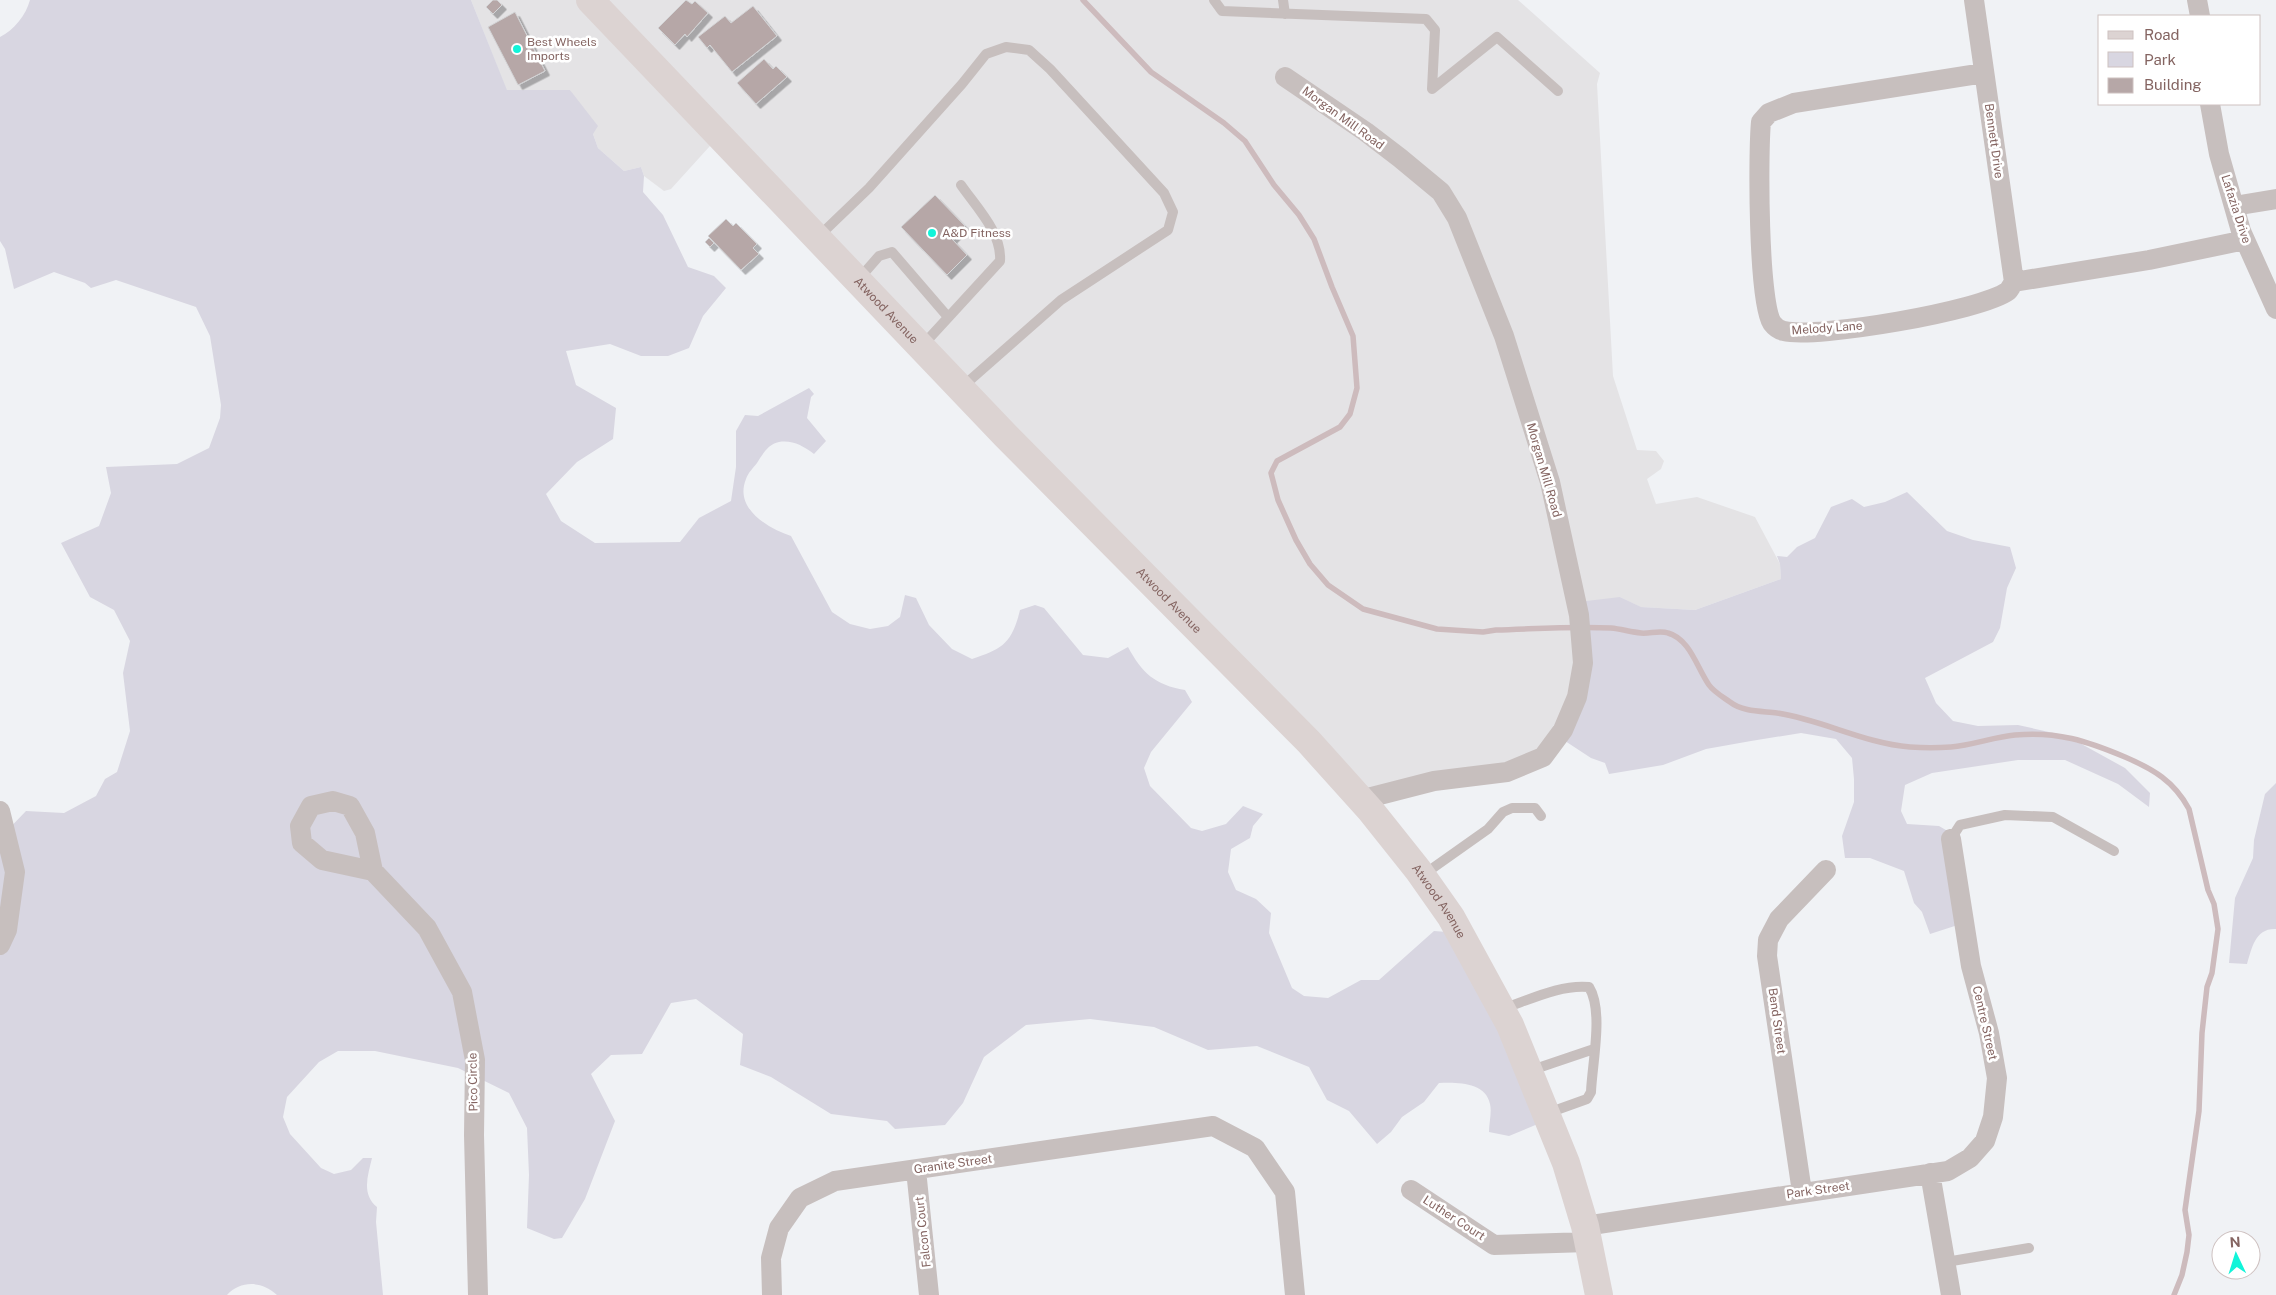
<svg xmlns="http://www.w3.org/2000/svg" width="2276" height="1295" font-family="'Public Sans',sans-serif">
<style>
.built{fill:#e4e3e5}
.green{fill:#d8d6e1}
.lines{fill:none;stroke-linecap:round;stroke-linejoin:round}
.stream{stroke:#cdbbbd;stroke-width:5.5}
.building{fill:#b6a7a7;stroke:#d3d4d6;filter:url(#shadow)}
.lane{stroke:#c7bfbe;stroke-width:10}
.street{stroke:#c7bfbe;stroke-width:20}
.primary{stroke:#dcd3d2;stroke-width:28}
.poi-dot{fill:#11f4d9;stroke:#fff;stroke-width:2}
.labels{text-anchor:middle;stroke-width:5;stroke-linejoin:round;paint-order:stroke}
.poi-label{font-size:12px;fill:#846461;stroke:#fff;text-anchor:start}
.street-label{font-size:12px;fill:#846461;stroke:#fff}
</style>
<defs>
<filter id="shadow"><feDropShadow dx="4.5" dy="4.5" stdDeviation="0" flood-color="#0004"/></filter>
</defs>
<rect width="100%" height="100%" fill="#f0f2f5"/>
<!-- built -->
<path class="built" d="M471,0H1518L1600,73L1597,84L1613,376L1637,450L1656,451L1664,461L1661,469L1647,479L1656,504L1697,497L1755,517L1780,564L1781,579L1695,610L1640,607L1620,597L1583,659L1547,752L1374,794L719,136L671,189L664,191L644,176L641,167L624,171L598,148L593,134L570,90L507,91Z"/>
<!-- green -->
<path class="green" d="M30,0H471L507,90H570L598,126L593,134L598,148L624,171L641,167L644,176L643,192L663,215L688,267L714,276L726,288L703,316L689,348L668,356H641L610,344L566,351L576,385L616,408L613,439L577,462L546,494L561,521L595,543L680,542L699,518L731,501L736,467V431L745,415L758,416L809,388L814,394L811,397L807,418L826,441L814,454C803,446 793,440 779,442C768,444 762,455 757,463C753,468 748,473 746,479C734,508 767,528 791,536L832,612L850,624L870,629L888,626L900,617L905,595L916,598L929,625L952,649L972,659C1003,649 1012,643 1020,610L1035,605L1044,608L1083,655L1108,658L1128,647C1142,673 1155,685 1185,690L1192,702L1151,752L1144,768L1150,786L1191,828L1202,831L1226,824L1243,806L1263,814L1253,826L1250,838L1231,849L1228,872L1236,890L1256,899L1271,913L1269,933L1292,988L1304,996L1328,998L1361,980H1379L1434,931L1460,933L1545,1121L1509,1136L1489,1132C1489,1123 1492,1112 1490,1104C1486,1082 1456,1082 1439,1083L1424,1102L1402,1117L1391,1132L1377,1144L1349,1111L1327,1100L1309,1067L1257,1046L1208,1050L1154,1027L1090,1019L1026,1025L984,1057L963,1103L945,1125L895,1129L887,1121L831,1114L771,1077L740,1065L743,1034L696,999L671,1003L642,1054L611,1055L591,1074L615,1121L585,1199L562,1238L554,1239L527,1228L529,1175L527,1128L509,1093L458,1068L375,1051H338L319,1062L287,1097L283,1117L290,1134L321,1168L334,1174L351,1170L363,1158H372C368,1175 361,1194 377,1207L376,1222L383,1295H277C262,1281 241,1280 227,1295H0V838L26,811L64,813L96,796L105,779L117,772L130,731L123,673L130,641L114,610L90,597L61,543L99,526L111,493L106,467L177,464L209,448L220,418L221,405L210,336L196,307L116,280L91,288L85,283L54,272L14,289L5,249L0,241V37C14,30 26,15 30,0Z
M1907,492L1947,531L1973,540L2010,547L2016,568L2007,588L2000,628L1993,642L1925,678L1936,703L1953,721L1978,726L2018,725L2067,736L2125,768L2150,793L2149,807L2118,784L2065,760H2018L1932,773L1905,785L1901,811L1907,824L1939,826L1951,833L1964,923L1930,934L1922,912L1914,903L1904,871L1870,858H1845L1842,836L1854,802V779L1852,758L1836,739L1801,733L1751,741L1706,749L1663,765L1609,774L1605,763L1591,758L1562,739L1578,699V602L1620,597L1641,607L1695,610L1781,579L1780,564L1777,556L1787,557L1797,547L1815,538L1831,507L1852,499L1864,507L1885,502Z
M2276,783V929C2255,928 2252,948 2247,964L2229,963L2235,898L2253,858L2254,840L2265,794Z"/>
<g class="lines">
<!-- stream -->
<path class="stream" d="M1083,0L1151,72L1224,123L1245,141L1274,185L1299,215L1314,239L1332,287L1353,336L1357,388L1350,414L1340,427L1277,461L1271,473L1278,500L1296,540L1310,564L1328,585L1363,609L1437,629L1483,632L1496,630C1534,629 1573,626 1611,628C1621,629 1631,632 1641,633C1649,634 1660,630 1668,633C1690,639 1697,668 1709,685C1714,692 1723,697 1730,702C1743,712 1762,711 1777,713C1823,720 1863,743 1910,747C1923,748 1938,748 1951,747C1973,745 1994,737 2015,735C2057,731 2087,741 2125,757C2153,769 2174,781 2189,809L2208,890L2214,904L2218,929L2212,973L2207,987L2202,1033L2199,1111L2185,1210L2189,1235L2187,1252L2182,1275L2174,1295"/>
</g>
<!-- building -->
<path class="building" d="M493,0H497L502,5L493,14L486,7Z
M686,0L692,4L695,1L708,13L687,37L685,34L675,45L658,28Z
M753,6L777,36L732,72L710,45L707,48L698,37L725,16L731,23Z
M515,12L545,71L518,85L488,27Z
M764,59L773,69L776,66L787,77L756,104L737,83Z
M935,195L965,226L952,239L967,255L947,275L901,227Z
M726,219L733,226L736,223L757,244L753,248L759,254L741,270L708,236Z
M709,238L714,243L710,247L705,242Z"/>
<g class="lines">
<!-- lane -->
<path class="lane" d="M1214,0L1222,11L1426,19L1435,30L1432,89L1497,37L1558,91
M1283,0L1285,14
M818,237L869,188L962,84L986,54L1006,47L1029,50L1050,69L1164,193L1173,212L1168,230L1061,300L961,388
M858,280L879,256L892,252L948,317
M922,346L1000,261C1002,233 977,208 961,185
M1951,839L1960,825L2005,815L2053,817L2114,851
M1423,875L1488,829L1503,812L1512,808H1535L1541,816
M1502,1009C1529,1000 1561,984 1589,987C1604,1011 1592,1064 1591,1092L1587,1099L1548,1113
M1529,1071L1594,1049
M1946,1262L2029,1248"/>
<!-- street -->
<path class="street" d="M1974,0L2014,282
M2197,0L2200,16
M1984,73L1794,103L1769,113L1761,122C1758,153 1758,301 1772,323C1775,327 1779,330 1784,331C1816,339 1981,311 2008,291C2010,289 2012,285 2014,282L2149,260L2245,240
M1285,77L1366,132L1400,158L1441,192L1457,218L1504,336L1550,482L1579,615L1583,663L1577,697L1563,730L1543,757L1507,772L1434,781L1360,800
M2210,104L2219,154L2241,231L2276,309
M2234,206L2276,199
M0,811L15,872L7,930L0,945
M373,871L322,860L302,843L300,826L311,806L333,801L350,806L365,833L373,871L427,928L462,992L475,1060L474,1135L478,1295
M916,1170L929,1295
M1930,1173L1951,1295
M1411,1190L1494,1245L1588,1242
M1802,1192L1767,956L1768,940L1779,919L1826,870
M1585,1226L1948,1171L1970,1158L1985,1141L1993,1117L1997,1078L1989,1033L1971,966L1951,839
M772,1295L771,1258L779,1228L800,1198L835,1181L1213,1126L1255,1148L1285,1192L1295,1295"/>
<!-- primary -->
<path class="primary" id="s1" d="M590,0L1006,436L1309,742L1371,811L1418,870L1451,917L1510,1025L1566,1163L1585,1226L1599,1295"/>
</g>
<!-- markers -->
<g class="poi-dot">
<circle cx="517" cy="49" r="5"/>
<circle cx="932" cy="233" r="5"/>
</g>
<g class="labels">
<!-- poi labels -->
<g class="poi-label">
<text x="527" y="46">Best Wheels<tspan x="527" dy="14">Imports</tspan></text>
<text x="942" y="237">A&amp;D Fitness</text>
</g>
<!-- street labels -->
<g class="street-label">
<text transform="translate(1343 118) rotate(36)" y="4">Morgan Mill Road</text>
<text transform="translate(1994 141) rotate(82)" y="4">Bennett Drive</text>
<text transform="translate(2236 209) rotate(72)" y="4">Lafazia Drive</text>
<text dy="4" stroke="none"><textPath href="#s1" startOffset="429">Atwood Avenue</textPath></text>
<text transform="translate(1827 328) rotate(-4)" y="4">Melody Lane</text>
<text transform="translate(1544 470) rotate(74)" y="4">Morgan Mill Road</text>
<text dy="4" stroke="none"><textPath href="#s1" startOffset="834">Atwood Avenue</textPath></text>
<text dy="4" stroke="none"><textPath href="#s1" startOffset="1239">Atwood Avenue</textPath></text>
<text transform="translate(1777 1021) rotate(82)" y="4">Bend Street</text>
<text transform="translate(1985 1023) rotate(77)" y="4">Centre Street</text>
<text transform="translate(473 1082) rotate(-91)" y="4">Pico Circle</text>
<text transform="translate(953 1164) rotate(-8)" y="4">Granite Street</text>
<text transform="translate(1818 1190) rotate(-8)" y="4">Park Street</text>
<text transform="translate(1454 1218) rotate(33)" y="4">Luther Court</text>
<text transform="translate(923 1232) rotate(-96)" y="4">Falcon Court</text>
</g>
</g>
<!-- legend -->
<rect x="2098" y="15" width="162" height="90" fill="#ffffff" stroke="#cec1c0"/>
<rect x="2108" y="31" width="25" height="8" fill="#dcd3d2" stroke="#cec1c0"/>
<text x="2144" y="40" font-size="15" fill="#846461">Road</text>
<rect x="2108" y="52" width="25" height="15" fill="#d8d6e1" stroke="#cec1c0"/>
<text x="2144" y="65" font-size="15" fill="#846461">Park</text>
<rect x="2108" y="78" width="25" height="15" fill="#b6a7a7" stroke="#cec1c0"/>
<text x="2144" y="90" font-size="15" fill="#846461">Building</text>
<!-- north arrow -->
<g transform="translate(2236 1255) rotate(356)"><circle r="24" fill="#ffffff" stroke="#cec1c0"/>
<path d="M0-4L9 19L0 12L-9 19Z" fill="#11f4d9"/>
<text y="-8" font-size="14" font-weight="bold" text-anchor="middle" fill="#846461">N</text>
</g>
</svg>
